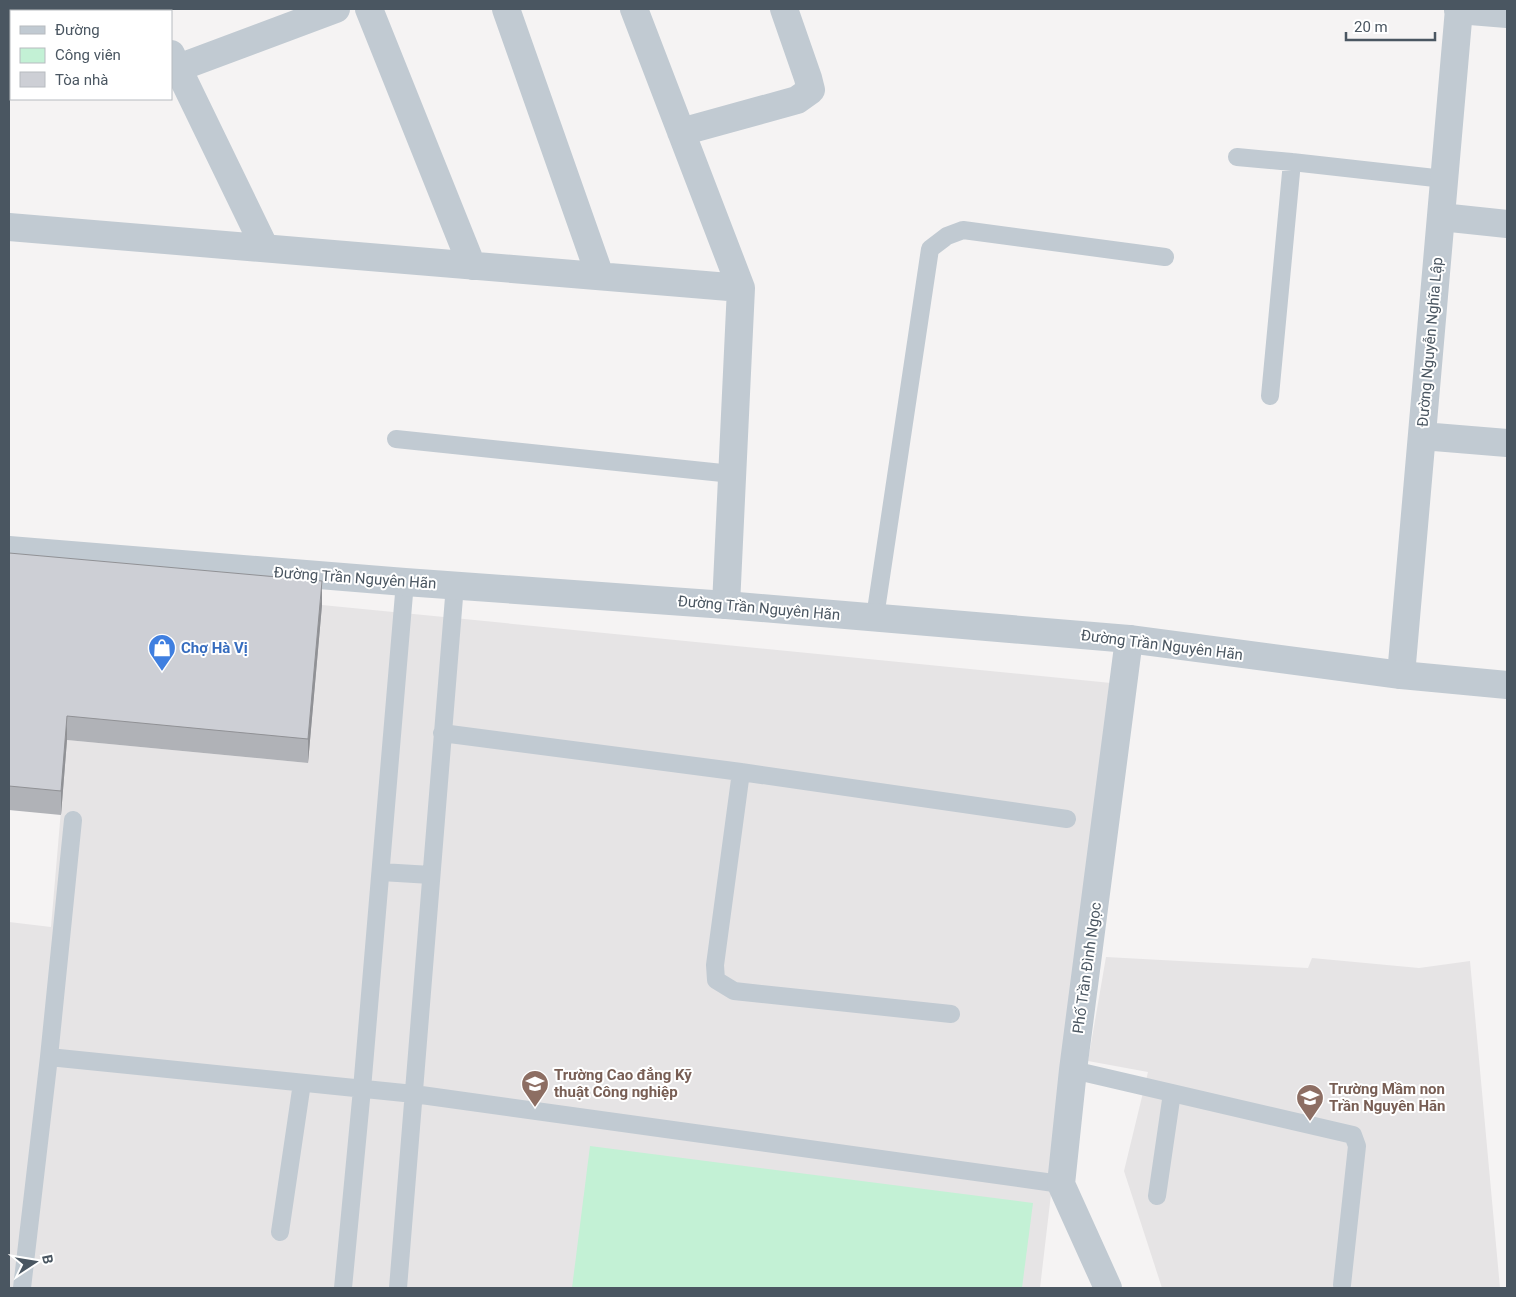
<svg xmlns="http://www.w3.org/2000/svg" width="1516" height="1297" font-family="Roboto,sans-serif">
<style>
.education{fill:#e6e4e5}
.green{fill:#c3f1d5}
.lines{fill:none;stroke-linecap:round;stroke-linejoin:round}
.service{stroke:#c1cad2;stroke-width:18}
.minor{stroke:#c1cad2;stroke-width:28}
.tertiary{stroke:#c1cad2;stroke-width:28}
.wall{fill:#b0b2b7}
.shaded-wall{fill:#909195}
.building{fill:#cdcfd5;stroke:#909195}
.labels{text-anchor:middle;stroke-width:4;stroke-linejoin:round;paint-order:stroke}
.street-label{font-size:15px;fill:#4a5661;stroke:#fff}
.shop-label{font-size:15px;font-weight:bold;fill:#366cbe;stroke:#fff;text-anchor:start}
.education-label{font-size:15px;font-weight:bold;fill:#785e54;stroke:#fff;text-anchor:start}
</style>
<rect width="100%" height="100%" fill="#f5f3f3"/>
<!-- education -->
<path class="education" d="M322,605L1111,683L1040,1288H9V922L51,927L67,740L308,763Z
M1106,957L1308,968L1312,958L1419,968L1470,961L1500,1288H1162L1124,1171L1148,1072L1088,1061Z"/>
<!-- green -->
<path class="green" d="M590,1146L1033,1203L1022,1288H572Z"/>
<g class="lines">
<!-- service -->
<path class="service" d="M1237,157L1292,162L1444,179
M1270,396L1292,162
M396,439L732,474
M875,617L930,249L947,236L963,230L1165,257
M442,733L741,772L1067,819
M741,772L715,965L716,980L734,991L951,1014
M381,872L431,875
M49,1057L73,820
M1073,1070L1353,1135L1357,1146L1342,1285
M1157,1196L1172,1093
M280,1232L302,1083
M22,1288L49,1057L414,1094L1061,1184
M343,1288L362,1089L405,582
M398,1288L455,585"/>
<!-- minor -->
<path class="minor" d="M150,9L151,11
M369,9L472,266
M506,9L600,276
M634,9L741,288L726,605
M1458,10L1507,14
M171,54L265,248
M178,68L336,9
M681,132L797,100L811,90L808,78L784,9
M1441,217L1507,224
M9,227L741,288
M1422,436L1507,443
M1401,675L1459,9
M1108,1288L1061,1184L1073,1070L1129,639"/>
<!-- tertiary -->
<path class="tertiary" d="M9,550L405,582L726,605L1129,639L1401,675L1507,685"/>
</g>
<!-- wall -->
<path class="wall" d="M9,553L322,605L308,763L67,740L61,815L9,810Z"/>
<!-- shaded-wall -->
<path class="shaded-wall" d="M322,581V605L308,763V739Z
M67,716V740L61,815V791Z"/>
<!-- building -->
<path class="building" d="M9,553L322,581L308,739L67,716L61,791L9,786Z"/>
<!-- icons -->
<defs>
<symbol id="shop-pin" viewBox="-11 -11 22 30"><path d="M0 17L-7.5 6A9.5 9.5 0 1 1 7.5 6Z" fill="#3f7fe0" stroke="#fff"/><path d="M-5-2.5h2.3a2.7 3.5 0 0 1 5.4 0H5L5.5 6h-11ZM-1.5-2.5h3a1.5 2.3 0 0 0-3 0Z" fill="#fff"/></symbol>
<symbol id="university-pin" viewBox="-11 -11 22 30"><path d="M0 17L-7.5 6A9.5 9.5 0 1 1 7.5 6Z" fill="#8d6e63" stroke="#fff"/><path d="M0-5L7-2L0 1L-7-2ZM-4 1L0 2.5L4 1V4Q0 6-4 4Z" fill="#fff"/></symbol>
<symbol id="school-pin" viewBox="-11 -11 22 30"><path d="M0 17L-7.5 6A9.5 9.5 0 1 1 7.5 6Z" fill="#8d6e63" stroke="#fff"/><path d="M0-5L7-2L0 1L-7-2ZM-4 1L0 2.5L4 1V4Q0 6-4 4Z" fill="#fff"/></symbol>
</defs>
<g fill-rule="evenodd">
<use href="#shop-pin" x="146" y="632" width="32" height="43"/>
<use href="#university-pin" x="519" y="1068" width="32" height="43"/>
<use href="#school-pin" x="1294" y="1082" width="32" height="43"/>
</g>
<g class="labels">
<!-- street labels -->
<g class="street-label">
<text transform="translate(1430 342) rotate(-85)" y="5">Đường Nguyễn Nghĩa Lập</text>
<text transform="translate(355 578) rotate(4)" y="5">Đường Trần Nguyên Hãn</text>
<text transform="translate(759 608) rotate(5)" y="5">Đường Trần Nguyên Hãn</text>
<text transform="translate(1162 645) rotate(7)" y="5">Đường Trần Nguyên Hãn</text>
<text transform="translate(1087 968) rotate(-82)" y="5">Phố Trần Đình Ngọc</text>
</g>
<!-- shop labels -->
<g class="shop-label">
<text x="181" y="653">Chợ Hà Vị</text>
</g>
<!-- education labels -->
<g class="education-label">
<text x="554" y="1080">Trường Cao đẳng Kỹ<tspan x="554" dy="17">thuật Công nghiệp</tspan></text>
<text x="1329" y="1094">Trường Mầm non<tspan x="1329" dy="17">Trần Nguyên Hãn</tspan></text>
</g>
</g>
<!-- border -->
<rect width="1516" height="1297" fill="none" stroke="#4a5661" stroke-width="20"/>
<!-- legend -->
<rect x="10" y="10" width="162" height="90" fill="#ffffff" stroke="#b7bbc0"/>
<rect x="20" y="26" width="25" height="8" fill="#c1cad2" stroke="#b7bbc0"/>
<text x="55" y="35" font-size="15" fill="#4a5661">Đường</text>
<rect x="20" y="48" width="25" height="15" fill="#c3f1d5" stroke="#b7bbc0"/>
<text x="55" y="60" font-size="15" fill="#4a5661">Công viên</text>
<rect x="20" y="72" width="25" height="15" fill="#cdcfd5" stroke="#b7bbc0"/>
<text x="55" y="85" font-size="15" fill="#4a5661">Tòa nhà</text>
<!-- north arrow -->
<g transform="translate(35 1262) rotate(78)" stroke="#ffffff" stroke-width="4" paint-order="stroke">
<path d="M0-4L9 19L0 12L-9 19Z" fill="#4a5661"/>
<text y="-8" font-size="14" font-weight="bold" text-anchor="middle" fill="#4a5661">B</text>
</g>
<!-- scale -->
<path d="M1346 32v8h89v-8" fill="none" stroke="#4a5661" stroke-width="2.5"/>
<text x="1354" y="32" font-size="15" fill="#4a5661" stroke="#ffffff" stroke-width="4" paint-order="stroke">20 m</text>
</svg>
